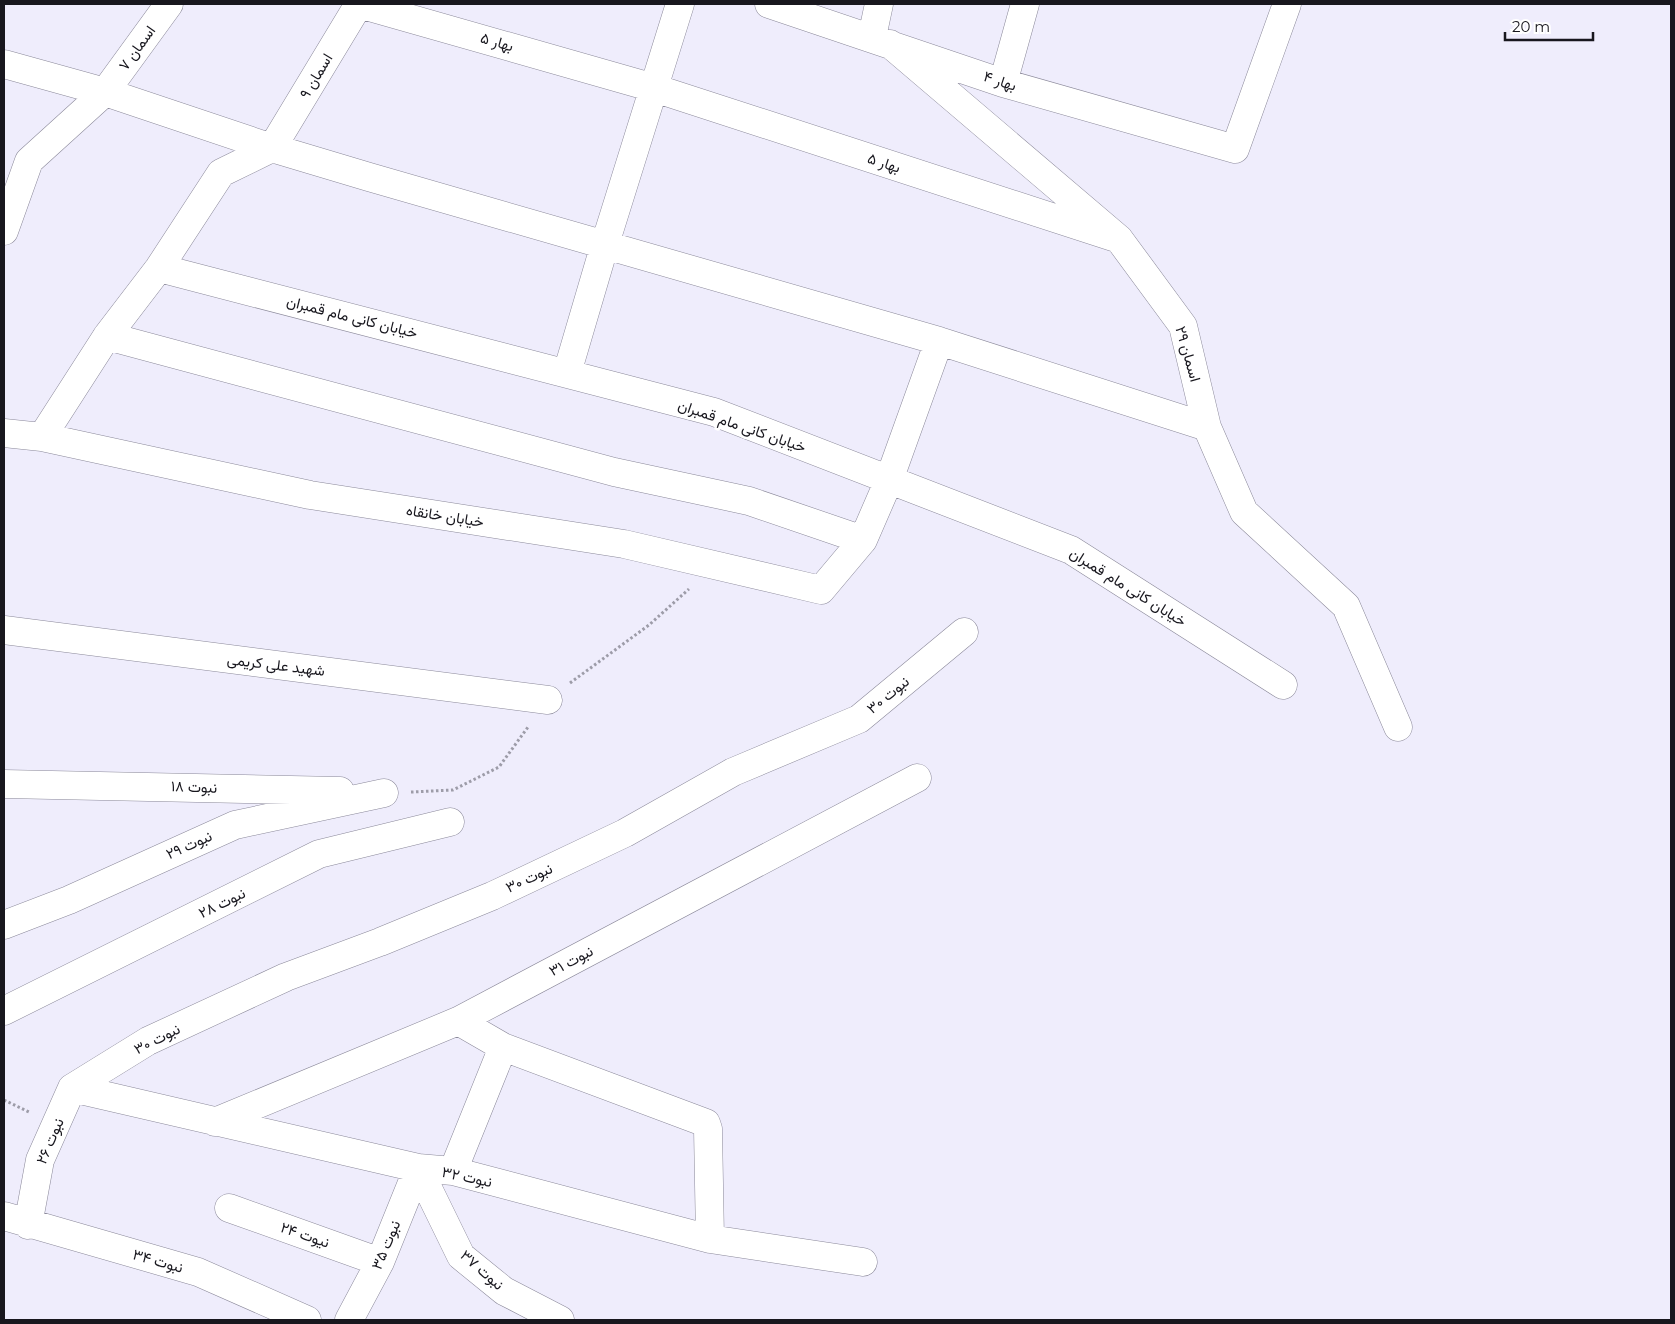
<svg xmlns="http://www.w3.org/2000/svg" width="1675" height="1324" font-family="Montserrat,Vazirmatn,sans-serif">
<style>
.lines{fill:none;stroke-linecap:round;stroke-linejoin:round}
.street-casing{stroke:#8b899a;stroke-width:29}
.path{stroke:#9d9ca8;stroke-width:3;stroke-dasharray:2.5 2.5;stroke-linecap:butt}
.street{stroke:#fff;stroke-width:28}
.labels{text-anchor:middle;stroke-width:5;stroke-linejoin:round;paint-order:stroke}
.street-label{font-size:15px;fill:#18171e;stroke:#fff}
</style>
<rect width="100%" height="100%" fill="#efedfc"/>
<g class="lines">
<defs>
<path id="street" d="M359,4L654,88L1119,239L890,44
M769,4L1003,83L1235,149L1287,4
M872,37L879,4
M4,64L105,92L272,148L369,177L939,341L1207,427L1244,512L1346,606L1398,727
M1003,83L1025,4
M4,231L29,161L105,92L169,4
M1119,239L1183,326L1207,427
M159,268L714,412L1071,550L1283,685
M107,336L614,472L749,501L863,540
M567,373L605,244L680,4
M4,433L42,437L310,495L624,544L821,590L863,540L889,480L939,341
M42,437L107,336L159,268L221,173L272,148L359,4
M4,630L548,700
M4,784L340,791
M4,925L69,900L235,825L384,793
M4,1011L319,854L450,822
M458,1021L503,1047L706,1123L708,1129L710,1239
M72,1088L148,1041L286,977L380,942L492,896L625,833L733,772L859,719L964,632
M72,1088L418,1168L453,1171L710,1239L863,1262
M215,1122L458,1021L917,778
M418,1168L461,1256L504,1291L560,1320
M453,1171L503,1047
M229,1208L380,1262
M4,1216L198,1272L307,1320
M28,1225L40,1160L72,1088
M349,1320L380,1262L418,1168"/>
</defs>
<!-- street casing -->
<use href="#street" class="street-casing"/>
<!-- path -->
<path class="path" d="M570,683L649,625L689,589
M411,792L453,790L499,767L528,727
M4,1100L31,1113"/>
<!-- street -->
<use href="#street" class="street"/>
</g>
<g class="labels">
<!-- street labels -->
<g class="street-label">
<text transform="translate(497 42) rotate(16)" y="5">بهار ۵</text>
<text transform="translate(137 48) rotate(-54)" y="5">اسمان ۷</text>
<text transform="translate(316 76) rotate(-59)" y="5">اسمان ۹</text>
<text transform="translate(1000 81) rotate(18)" y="5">بهار ۴</text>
<text transform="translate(884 163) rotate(18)" y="5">بهار ۵</text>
<text transform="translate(352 317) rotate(14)" y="5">خیابان کانی مام قمبران</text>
<text transform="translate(1188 354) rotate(74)" y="5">اسمان ۲۹</text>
<text transform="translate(742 426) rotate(19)" y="5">خیابان کانی مام قمبران</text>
<text transform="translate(445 516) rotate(9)" y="5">خیابان خانقاه</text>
<text transform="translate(1128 587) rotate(32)" y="5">خیابان کانی مام قمبران</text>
<text transform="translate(276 665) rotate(7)" y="5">شهید علی کریمی</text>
<text transform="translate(888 695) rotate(-39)" y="5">نبوت ۳۰</text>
<text transform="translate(194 787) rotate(2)" y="5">نبوت ۱۸</text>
<text transform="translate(189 845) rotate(-24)" y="5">نبوت ۲۹</text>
<text transform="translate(529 878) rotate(-25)" y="5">نبوت ۳۰</text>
<text transform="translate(222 903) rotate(-26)" y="5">نبوت ۲۸</text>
<text transform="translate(571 961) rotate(-28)" y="5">نبوت ۳۱</text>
<text transform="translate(157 1039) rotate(-27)" y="5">نبوت ۳۰</text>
<text transform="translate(50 1141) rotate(-67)" y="5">نبوت ۲۶</text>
<text transform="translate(467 1177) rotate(12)" y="5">نبوت ۳۲</text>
<text transform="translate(305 1235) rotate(19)" y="5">نیوت ۲۴</text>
<text transform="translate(386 1245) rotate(-67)" y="5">نبوت ۳۵</text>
<text transform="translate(158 1261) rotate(16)" y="5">نبوت ۳۴</text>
<text transform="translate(482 1270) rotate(41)" y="5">نبوت ۳۷</text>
</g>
</g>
<!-- border -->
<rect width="1675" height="1324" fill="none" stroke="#18171e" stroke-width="10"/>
<!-- scale -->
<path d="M1505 32v8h88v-8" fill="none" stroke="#18171e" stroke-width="2.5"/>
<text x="1512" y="32" font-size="15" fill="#18171e" stroke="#ffffff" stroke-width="4" paint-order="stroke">20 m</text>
</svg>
